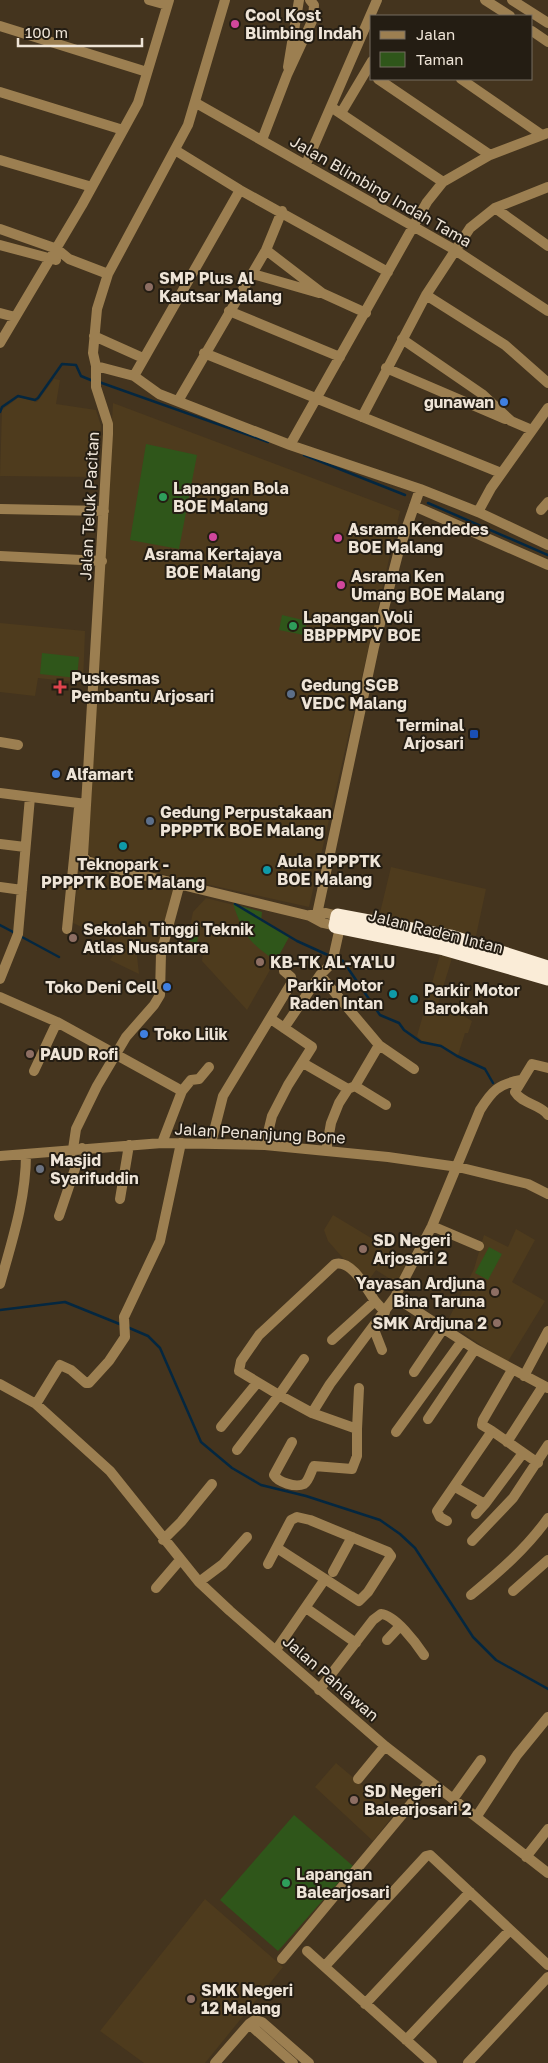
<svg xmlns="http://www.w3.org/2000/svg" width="548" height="2063" font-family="'Golos Text',sans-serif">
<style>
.built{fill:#4e3b1d}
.green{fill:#2f561a}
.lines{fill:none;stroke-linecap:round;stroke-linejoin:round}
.stream{stroke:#042740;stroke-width:2.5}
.minor{stroke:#9c7f51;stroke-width:10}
.highway{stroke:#faecd7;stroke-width:15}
.hotel-dot{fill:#d1479c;stroke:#241d13;stroke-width:2}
.education-dot{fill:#8d6e63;stroke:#241d13;stroke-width:2}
.shop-dot{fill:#3f7fe0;stroke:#241d13;stroke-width:2}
.leisure-dot{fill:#2e9e5b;stroke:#241d13;stroke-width:2}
.health-dot{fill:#e0444e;stroke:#241d13;stroke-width:2}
.service-dot{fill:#5c6f8a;stroke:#241d13;stroke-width:2}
.transit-dot{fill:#1a4fb4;stroke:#241d13;stroke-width:2}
.culture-dot{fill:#0f9aa8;stroke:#241d13;stroke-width:2}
.worship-dot{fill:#6b7280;stroke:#241d13;stroke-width:2}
.labels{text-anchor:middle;stroke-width:4;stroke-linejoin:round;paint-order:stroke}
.poi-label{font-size:16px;font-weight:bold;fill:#eee4d7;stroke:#241d13;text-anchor:start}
.street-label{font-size:16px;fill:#eee4d7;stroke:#241d13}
</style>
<rect width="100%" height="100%" fill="#44341e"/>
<!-- built -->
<path class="built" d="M54,379L60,380L56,404L96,410L101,426L96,477L0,476L2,410L19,397L37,402Z
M113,403L400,511L309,907L94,859L88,853Z
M0,623L85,631L83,683L38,678L35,696L0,692Z
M391,867L486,889L476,936L379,917Z
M79,869L176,889L158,950L136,947L139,974L110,960L120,945L73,923Z
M206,898L262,912L261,921L289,937L247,1010L202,961L203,953L186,946L193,912Z
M440,955L452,958L438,1004H444L472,1021L468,1033H465L458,1055L442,1046L423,1042L417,1036Z
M333,1215L411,1262L398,1284L376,1270L368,1281L343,1258L328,1241L324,1230Z
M516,1229L535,1240L512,1282L545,1301L507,1363L447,1322L474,1269L484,1235L508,1247Z
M336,1763L395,1813L373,1841L315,1787Z
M205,1899L283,1967L205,2063H144L100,2031Z"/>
<!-- green -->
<path class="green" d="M146,444L197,455L179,549L130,540Z
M282,615L307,621L304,635L279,630Z
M42,653L79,657L77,678L40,674Z
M233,904L262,912L261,921L289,937L276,961C248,942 244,935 233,904Z
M192,924L200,926L197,943L189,941Z
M489,1247L502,1254L488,1280L475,1273Z
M294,1815L353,1866L278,1951L220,1900Z"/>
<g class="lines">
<!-- stream -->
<path class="stream" d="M99,382L268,442
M0,412L2,407L18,396L35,400L38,398L62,364L76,365L81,376L93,381
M304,455L405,495
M428,503L548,555
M235,904L297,941L330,956
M0,925L15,933
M22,937L59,957
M336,958L343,961L380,1015L399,1023L404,1030L421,1042L441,1046L457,1056L485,1069L493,1083
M0,1310L65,1302L122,1325
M127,1327L148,1336L160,1348L201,1442L232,1468L261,1485L306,1496L380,1520L400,1534L415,1548L473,1637L496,1660L548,1689"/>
<!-- minor -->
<path class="minor" d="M149,0L167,5
M225,0L188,125L108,274L97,309L93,353L96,366V387L108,424V434L83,856L87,861L96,864L310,916L323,923L336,926
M485,0L510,16
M512,0L548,23
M0,26L147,72
M532,31L548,42
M288,67L299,0
M378,79L490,155
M461,79L542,135
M0,92L123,130
M196,103L455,250L548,311
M331,107L443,182
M341,113L372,61
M262,140L287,75L313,19L314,5L310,0
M175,150L240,190L388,272
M0,160L92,187
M306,164L377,0
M495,208L548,246
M0,229L57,249L69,259L108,274
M0,245L56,260
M266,250L322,293L366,313
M253,274L319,293
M426,295L505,345L548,383
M229,311L340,357
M0,313L15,317
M94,336L143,358
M402,339L482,394L511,421L532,430
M0,343L82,205L138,103L169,0
M204,353L501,473
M96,366L134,376L159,394L290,445L420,489L478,512L548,545
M386,368L505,419
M134,376L240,190
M178,401L266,250L282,211
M362,417L426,295L470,228L495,208L548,187
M290,445L427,202L443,182L490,155L548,133
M414,506L548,565
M0,509L104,511
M541,510L548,502
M478,512L491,488L548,408
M0,556L102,561
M0,742L18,745
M0,793L86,804
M0,844L25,847
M0,887L22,890
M311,915L326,913L338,916
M316,919L374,647L399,550L420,489
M67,929L79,808
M320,975L379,1045L355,1086L348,1089L339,1103L331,1123L326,1151
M0,979L18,934L30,797
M0,997L57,1022L182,1091
M284,1028L320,975L332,963L340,927
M379,1045L414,1069
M303,1063L348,1089
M548,1068L532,1064L515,1092C522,1104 540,1104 548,1115
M34,1071L57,1022
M355,1086L386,1105
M162,1143L182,1091L191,1080L199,1079L209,1067
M211,1143L223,1096L292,982L291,977L284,971
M265,1145L272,1116L288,1085L312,1047L271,1019
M73,1149L76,1129L97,1086L126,1037L154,1005L160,995L161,953L180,883
M0,1156L162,1143L265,1145L388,1157L458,1167L528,1184L548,1194
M120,1199L129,1145
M59,1216L82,1148
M432,1226L479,1246
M0,1284C12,1241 26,1199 26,1154
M395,1297L475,1349L548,1388
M373,1327L382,1350
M332,1340L375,1301L385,1312
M304,1359L279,1395L239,1371L241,1361L259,1335L335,1264C352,1259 367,1290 375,1301
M414,1372L443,1329
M524,1376L548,1331
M0,1384L36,1404L110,1471L199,1582L230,1611L385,1746L548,1873
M36,1404L60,1365L71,1370L86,1383H89L109,1361L125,1337L124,1317L160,1241L181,1143
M312,1413L357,1429L359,1388
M428,1419L475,1349
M221,1427L257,1383
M492,1431L538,1463
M396,1432L462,1341
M292,1442L274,1475C278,1482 295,1488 304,1484C309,1481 311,1471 314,1466L352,1469L357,1456V1429
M507,1442L543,1386
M237,1450L279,1395L312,1413L330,1384L395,1297L432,1226L480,1110C492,1091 498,1084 521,1080
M455,1487L485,1504L523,1453
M476,1514L485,1504
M447,1521L440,1517L437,1511L492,1431L482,1425L483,1420L512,1370
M163,1540L181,1522L212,1484
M472,1541L513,1498L548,1445
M268,1564L291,1520L297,1517L310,1520L388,1552L391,1556L368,1592L359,1601L277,1548
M333,1572L352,1537
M199,1582L223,1564L247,1537
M156,1588L180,1560
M513,1591L548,1560
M471,1595C499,1572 527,1548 548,1518
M306,1608L356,1643
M387,1640L400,1626
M276,1650L325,1579
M319,1690L373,1620L381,1614C395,1615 416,1643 424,1655
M358,1779L385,1746
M453,1799L481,1760
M477,1816L517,1755L548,1717
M526,1857L548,1829
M307,1951L432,2063
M282,1959L430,1781
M325,1966L426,1856L430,1855L548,1965
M365,2004L470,1892
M249,2024L293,2063
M406,2040L510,1930
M215,2063L249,2024L255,2020L262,2022L309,2063
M468,2063L548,1977"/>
<!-- highway -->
<path class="highway" d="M548,968L450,937L338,916L336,926L444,948L548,978"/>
</g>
<!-- markers -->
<g class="hotel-dot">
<circle cx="235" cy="24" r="5"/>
<circle cx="213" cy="537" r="5"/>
<circle cx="338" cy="538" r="5"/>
<circle cx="341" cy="585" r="5"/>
</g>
<g class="education-dot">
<circle cx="149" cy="287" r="5"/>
<circle cx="73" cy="938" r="5"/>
<circle cx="260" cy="962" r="5"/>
<circle cx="30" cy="1054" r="5"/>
<circle cx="363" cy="1249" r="5"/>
<circle cx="495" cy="1292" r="5"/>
<circle cx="497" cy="1323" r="5"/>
<circle cx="354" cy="1800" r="5"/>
<circle cx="191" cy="1999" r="5"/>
</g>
<g class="shop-dot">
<circle cx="504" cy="402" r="5"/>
<circle cx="56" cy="774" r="5"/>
<circle cx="167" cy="987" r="5"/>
<circle cx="144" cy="1034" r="5"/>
</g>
<g class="leisure-dot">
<circle cx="163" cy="497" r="5"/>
<circle cx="293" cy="626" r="5"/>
<circle cx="286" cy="1883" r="5"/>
</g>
<path class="health-dot" d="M57.5 679.5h5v5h5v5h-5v5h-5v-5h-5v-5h5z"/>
<g class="service-dot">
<circle cx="291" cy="694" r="5"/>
<circle cx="150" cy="821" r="5"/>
</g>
<rect class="transit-dot" x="469" y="729" width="10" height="10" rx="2.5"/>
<g class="culture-dot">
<circle cx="123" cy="846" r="5"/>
<circle cx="267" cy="870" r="5"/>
<circle cx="393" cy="994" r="5"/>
<circle cx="414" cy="999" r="5"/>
</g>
<circle class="worship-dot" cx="40" cy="1169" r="5"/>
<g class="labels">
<!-- poi labels -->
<g class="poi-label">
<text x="245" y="21">Cool Kost<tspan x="245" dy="18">Blimbing Indah</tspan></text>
<text x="159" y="284">SMP Plus Al<tspan x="159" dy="18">Kautsar Malang</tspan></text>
<text x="494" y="408" text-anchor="end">gunawan</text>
<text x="173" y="494">Lapangan Bola<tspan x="173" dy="18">BOE Malang</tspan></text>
<text x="348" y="535">Asrama Kendedes<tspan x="348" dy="18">BOE Malang</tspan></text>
<text x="213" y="560" text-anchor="middle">Asrama Kertajaya<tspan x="213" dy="18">BOE Malang</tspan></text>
<text x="351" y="582">Asrama Ken<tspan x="351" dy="18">Umang BOE Malang</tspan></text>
<text x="303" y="623">Lapangan Voli<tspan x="303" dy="18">BBPPMPV BOE</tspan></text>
<text x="71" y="684">Puskesmas<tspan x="71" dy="18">Pembantu Arjosari</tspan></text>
<text x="301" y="691">Gedung SGB<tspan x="301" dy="18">VEDC Malang</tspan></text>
<text x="464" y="731" text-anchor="end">Terminal<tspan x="464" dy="18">Arjosari</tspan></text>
<text x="66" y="780">Alfamart</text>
<text x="160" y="818">Gedung Perpustakaan<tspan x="160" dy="18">PPPPTK BOE Malang</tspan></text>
<text x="277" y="867">Aula PPPPTK<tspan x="277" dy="18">BOE Malang</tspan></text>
<text x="123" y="870" text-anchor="middle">Teknopark -<tspan x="123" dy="18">PPPPTK BOE Malang</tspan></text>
<text x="83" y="935">Sekolah Tinggi Teknik<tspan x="83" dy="18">Atlas Nusantara</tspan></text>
<text x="270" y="968">KB-TK AL-YA'LU</text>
<text x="383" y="991" text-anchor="end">Parkir Motor<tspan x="383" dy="18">Raden Intan</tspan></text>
<text x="157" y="993" text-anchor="end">Toko Deni Cell</text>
<text x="424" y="996">Parkir Motor<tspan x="424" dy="18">Barokah</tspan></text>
<text x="154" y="1040">Toko Lilik</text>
<text x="40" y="1060">PAUD Rofi</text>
<text x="50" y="1166">Masjid<tspan x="50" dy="18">Syarifuddin</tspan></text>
<text x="373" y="1246">SD Negeri<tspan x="373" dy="18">Arjosari 2</tspan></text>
<text x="485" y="1289" text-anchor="end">Yayasan Ardjuna<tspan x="485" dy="18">Bina Taruna</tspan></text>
<text x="487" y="1329" text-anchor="end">SMK Ardjuna 2</text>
<text x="364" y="1797">SD Negeri<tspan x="364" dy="18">Balearjosari 2</tspan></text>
<text x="296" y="1880">Lapangan<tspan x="296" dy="18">Balearjosari</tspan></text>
<text x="201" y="1996">SMK Negeri<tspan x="201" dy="18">12 Malang</tspan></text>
</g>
<!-- street labels -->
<g class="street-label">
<text transform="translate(381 191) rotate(30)" y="6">Jalan Blimbing Indah Tama</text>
<text transform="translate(89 506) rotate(-87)" y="6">Jalan Teluk Pacitan</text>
<text transform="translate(436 931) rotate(14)" y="6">Jalan Raden Intan</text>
<text transform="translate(260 1133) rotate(3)" y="6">Jalan Penanjung Bone</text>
<text transform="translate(331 1678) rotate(41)" y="6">Jalan Pahlawan</text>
</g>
</g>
<!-- legend -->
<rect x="370" y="15" width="162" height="65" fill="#241d13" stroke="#756d61"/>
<rect x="380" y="31" width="25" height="8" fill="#9c7f51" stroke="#756d61"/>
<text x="416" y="40" font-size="15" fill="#eee4d7">Jalan</text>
<rect x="380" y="52" width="25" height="15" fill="#2f561a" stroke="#756d61"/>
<text x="416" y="65" font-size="15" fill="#eee4d7">Taman</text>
<!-- scale -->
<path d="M18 38v8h124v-8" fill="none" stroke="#eee4d7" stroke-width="2.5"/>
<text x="25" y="38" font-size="15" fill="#eee4d7" stroke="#241d13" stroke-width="4" paint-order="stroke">100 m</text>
</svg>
